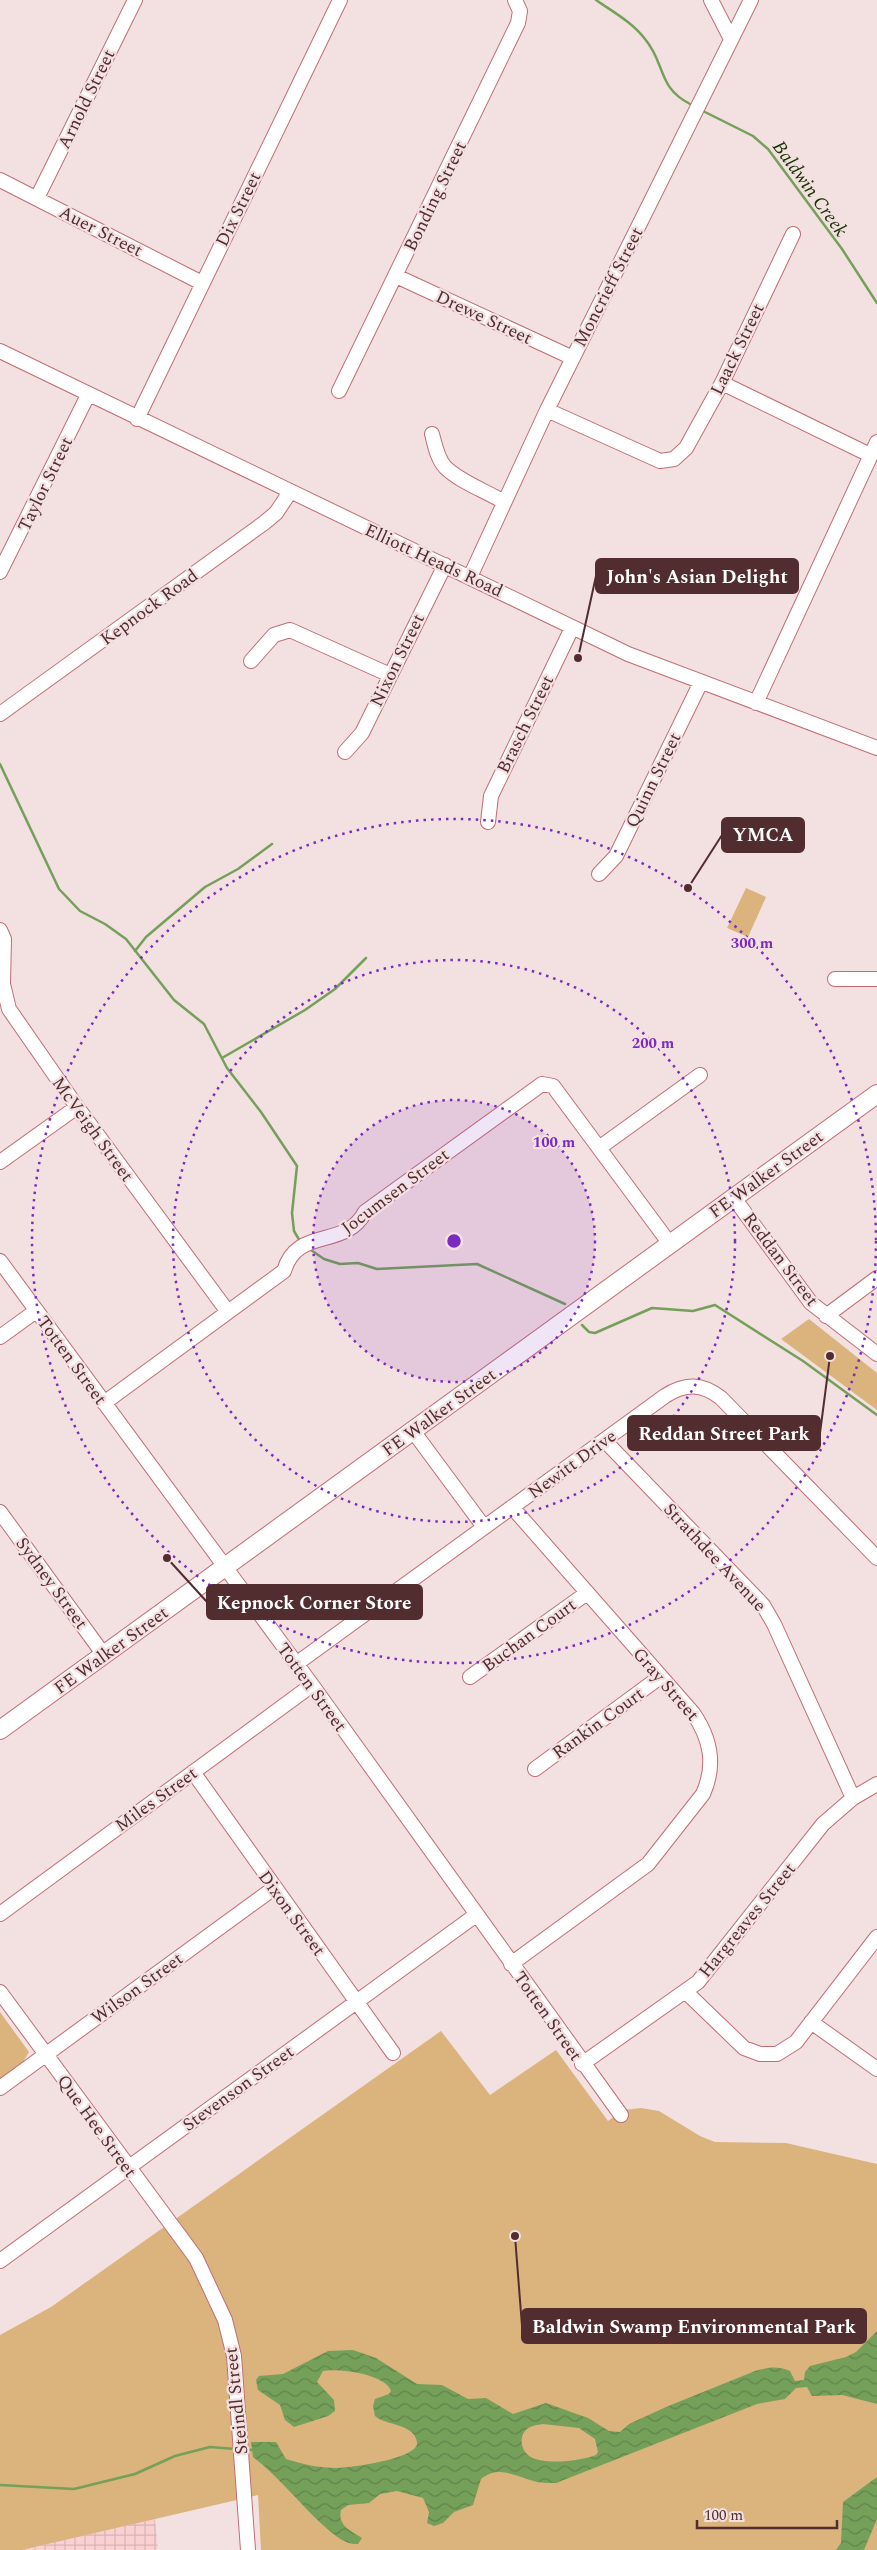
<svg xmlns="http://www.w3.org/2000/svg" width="877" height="2550" font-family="Spectral,serif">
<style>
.industrial{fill:url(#industrial-grid)}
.park{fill:#dbb37d}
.water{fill:url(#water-waves);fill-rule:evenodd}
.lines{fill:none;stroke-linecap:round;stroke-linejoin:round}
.stream{stroke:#74a05a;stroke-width:2.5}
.minor-casing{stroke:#c16d75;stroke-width:16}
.major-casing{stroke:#c16d75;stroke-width:20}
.minor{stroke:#fff;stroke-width:14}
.major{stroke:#fff;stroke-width:18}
.ring{fill:none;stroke:#7b2cbf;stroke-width:2.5;stroke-dasharray:2.5 5}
.labels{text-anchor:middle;stroke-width:4.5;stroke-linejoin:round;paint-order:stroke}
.street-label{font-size:18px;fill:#512d30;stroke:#f3e0e1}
.water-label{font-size:19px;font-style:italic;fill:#183401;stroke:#f3e0e1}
.centre{fill:#7b2cbf;stroke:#f3e0e1;stroke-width:2.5}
.ring-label{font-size:15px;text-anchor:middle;font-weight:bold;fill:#7b2cbf;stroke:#f3e0e1;stroke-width:4.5;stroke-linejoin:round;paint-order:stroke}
.leader{fill:none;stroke:#512d30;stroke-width:2}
.callout-dot{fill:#512d30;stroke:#f3e0e1;stroke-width:2}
.callout{fill:#512d30;stroke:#512d30;stroke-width:2}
.callout-label{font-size:19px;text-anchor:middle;font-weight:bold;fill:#fff}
</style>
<defs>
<pattern id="industrial-grid" width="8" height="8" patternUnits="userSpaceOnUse" patternTransform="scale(1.25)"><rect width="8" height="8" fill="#fad1d3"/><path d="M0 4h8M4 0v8" fill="none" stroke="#d8b4b5"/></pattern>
<pattern id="water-waves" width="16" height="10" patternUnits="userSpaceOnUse" patternTransform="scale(1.25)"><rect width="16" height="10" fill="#74a05a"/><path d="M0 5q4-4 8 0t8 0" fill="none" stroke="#62834b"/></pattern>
</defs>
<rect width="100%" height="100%" fill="#f3e0e1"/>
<!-- industrial -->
<path class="industrial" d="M155,2519L158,2550H20Z"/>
<!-- park -->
<path class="park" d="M746,888L766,897L748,937L727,928Z
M809,1319L877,1373V1410L781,1339Z
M0,2012L29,2052L23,2062L0,2079Z
M441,2031L490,2095L556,2050L608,2121L624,2110L641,2108L659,2111L700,2136L715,2142L786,2143L877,2164V2550H261L258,2495L22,2550H0V2335L51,2307Z"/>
<!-- water -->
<path class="water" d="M877,2331V2404L842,2395L812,2396L807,2387L796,2388L785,2399L757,2404L556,2483C550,2483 543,2483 537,2482C516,2477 500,2464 481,2479L473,2505L454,2512L443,2523L434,2526L427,2523L429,2512L423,2498L397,2491L380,2494L369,2503L348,2505L341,2510C337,2525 351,2531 362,2538L358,2544C348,2545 338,2538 331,2532C303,2509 282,2479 253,2457L251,2442H276L286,2459C302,2464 319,2468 336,2468C349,2468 420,2459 417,2442C414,2423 386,2426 375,2416L373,2406L375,2399L389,2394L391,2391C386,2374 338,2368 323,2371L317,2382L334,2400L335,2411L328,2416L294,2427L285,2420L280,2405L258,2390L256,2380L259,2376L283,2374L328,2351L353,2350L376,2358L417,2384L442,2385L468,2399L486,2398L513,2414L546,2403L588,2418L609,2431L620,2432L629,2424L666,2407L755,2371C769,2367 777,2366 790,2371L795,2381L804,2380L805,2372L810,2366L846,2357L856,2352ZM543,2424L579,2428L595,2439L598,2452L596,2455C579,2461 554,2464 535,2459C524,2456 517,2441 525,2431C529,2426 537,2425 543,2424Z
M877,2477V2519L864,2550H836L841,2543L843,2502Z"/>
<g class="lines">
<!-- stream -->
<path class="stream" d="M596,0C613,12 632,22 645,39C666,64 657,87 690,104
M703,111L753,136L768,149L842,249L877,303
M0,764L59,889L80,911L105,924L126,939L174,1000L204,1024L227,1068L261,1112L297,1166L292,1213L294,1231L301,1243
M135,951L146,937L205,887L238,869L272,844
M222,1058L305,1010L335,989L366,958
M308,1248L324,1259L340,1264L358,1263L377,1269L477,1264L565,1304
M582,1325L589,1332L595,1333L652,1308L693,1311L715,1305L803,1361L877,1415
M244,2449L252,2450
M0,2485L74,2489L135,2474L175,2456L210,2447L236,2449"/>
<defs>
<path id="minor" d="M711,0L731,39
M0,180L202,283
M37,198L135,0
M396,276L573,358
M0,351L628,654L877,748
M722,383L870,455
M339,391L518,23L520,11L515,0
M547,410L660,461L674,459L686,448L722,383L793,234
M137,419L340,0
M432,434C435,445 437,458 445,467C460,482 486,491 504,502
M0,572L88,395
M470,577L547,410L751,0
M251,661L274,635L290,630L390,675
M756,703L877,442
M0,714L264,523L276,513L290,492
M345,752L362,733L445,565
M488,822L491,796L572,628
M599,874L616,856L701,682
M0,930L4,939L3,984L9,1009L77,1107L228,1312
M835,979H877
M599,1148L700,1075
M0,1162L77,1107
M734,1198L811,1303L877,1354
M0,1261L312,1685L621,2115
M826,1316L877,1278
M0,1337L36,1311
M104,1403L284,1271C297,1226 345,1250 365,1212L542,1084L553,1086L670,1244
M413,1431L484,1527
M605,1441L763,1605L774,1624L853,1798
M0,1512L104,1655
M296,1664L665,1396C685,1383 702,1383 721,1398L877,1558
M470,1677L587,1593
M535,1769L660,1677
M193,1772L393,2053
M0,1914L312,1685
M511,1964L648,1864L703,1794C716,1765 711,1739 693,1713L512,1507
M0,1992L196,2258L225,2320L234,2356L248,2550
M686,1992L744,2048L760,2054H777L796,2042L877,1937
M811,2022L877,2069
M582,2064L698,1982L823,1824L853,1798L877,1784
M0,2088L274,1888
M0,2261L476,1915"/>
<path id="major" d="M0,1730L877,1094"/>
</defs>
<!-- minor casing -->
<use href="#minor" class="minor-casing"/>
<!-- major casing -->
<use href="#major" class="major-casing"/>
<!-- minor -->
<use href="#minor" class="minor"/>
<!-- major -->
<use href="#major" class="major"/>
</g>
<!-- distance rings -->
<circle cx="454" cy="1241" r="141" fill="#7b2cbf" fill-opacity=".12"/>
<g class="ring">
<circle cx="454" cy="1241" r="141"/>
<circle cx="454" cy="1241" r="281"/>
<circle cx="454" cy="1241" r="422"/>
</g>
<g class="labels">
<!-- street labels -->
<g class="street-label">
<text transform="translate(86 99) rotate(-64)" y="6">Arnold Street</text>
<text transform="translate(435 196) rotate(-64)" y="6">Bonding Street</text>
<text transform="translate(238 209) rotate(-64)" y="6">Dix Street</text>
<text transform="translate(101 231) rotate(27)" y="6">Auer Street</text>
<text transform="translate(608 287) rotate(-63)" y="6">Moncrieff Street</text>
<text transform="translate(484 317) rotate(25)" y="6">Drewe Street</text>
<text transform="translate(737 349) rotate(-64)" y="6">Laack Street</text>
<text transform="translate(45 484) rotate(-64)" y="6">Taylor Street</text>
<text transform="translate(434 560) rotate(25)" y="6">Elliott Heads Road</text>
<text transform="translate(149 607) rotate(-36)" y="6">Kepnock Road</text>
<text transform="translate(397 660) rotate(-64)" y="6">Nixon Street</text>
<text transform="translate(525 724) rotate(-64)" y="6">Brasch Street</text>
<text transform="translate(653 780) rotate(-64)" y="6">Quinn Street</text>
<text transform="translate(93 1129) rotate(54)" y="6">McVeigh Street</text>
<text transform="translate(766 1174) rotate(-36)" y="6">FE Walker Street</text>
<text transform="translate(395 1191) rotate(-37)" y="6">Jocumsen Street</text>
<text transform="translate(781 1259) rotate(53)" y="6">Reddan Street</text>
<text transform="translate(72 1360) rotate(54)" y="6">Totten Street</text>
<text transform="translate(439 1412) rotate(-36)" y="6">FE Walker Street</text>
<text transform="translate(572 1464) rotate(-36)" y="6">Newitt Drive</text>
<text transform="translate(715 1557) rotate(47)" y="6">Strathdee Avenue</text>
<text transform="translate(52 1583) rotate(54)" y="6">Sydney Street</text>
<text transform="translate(529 1635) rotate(-36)" y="6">Buchan Court</text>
<text transform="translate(111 1650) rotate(-36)" y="6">FE Walker Street</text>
<text transform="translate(666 1684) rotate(49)" y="6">Gray Street</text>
<text transform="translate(312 1687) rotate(54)" y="6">Totten Street</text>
<text transform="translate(598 1723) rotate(-36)" y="6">Rankin Court</text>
<text transform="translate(156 1799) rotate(-36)" y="6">Miles Street</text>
<text transform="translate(292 1913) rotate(54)" y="6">Dixon Street</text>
<text transform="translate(747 1920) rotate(-51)" y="6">Hargreaves Street</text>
<text transform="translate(137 1988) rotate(-36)" y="6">Wilson Street</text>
<text transform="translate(548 2016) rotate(55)" y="6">Totten Street</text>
<text transform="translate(238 2088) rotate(-36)" y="6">Stevenson Street</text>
<text transform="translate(97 2126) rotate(54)" y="6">Que Hee Street</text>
<text transform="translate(236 2401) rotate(-96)" y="6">Steindl Street</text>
</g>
<!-- water labels -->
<g class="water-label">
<text transform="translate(811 188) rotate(54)" y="7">Baldwin Creek</text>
</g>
</g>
<circle cx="454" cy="1241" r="8" class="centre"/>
<g class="ring-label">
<text x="752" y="948">300 m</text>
<text x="653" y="1048">200 m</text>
<text x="554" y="1147">100 m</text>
</g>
<!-- callouts -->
<path class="leader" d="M578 658L596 576M688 888L722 835M830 1356L820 1433M167 1558L207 1602M515 2236L522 2326"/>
<g class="callout-dot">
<circle cx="578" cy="658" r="5"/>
<circle cx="688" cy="888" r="5"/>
<circle cx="830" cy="1356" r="5"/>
<circle cx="167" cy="1558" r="5"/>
<circle cx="515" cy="2236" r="5"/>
</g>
<g class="callout">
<rect x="596" y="559" width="202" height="34" rx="5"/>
<rect x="722" y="818" width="82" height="34" rx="5"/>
<rect x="628" y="1416" width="192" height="34" rx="5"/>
<rect x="207" y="1585" width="215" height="34" rx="5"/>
<rect x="522" y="2309" width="344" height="34" rx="5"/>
</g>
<g class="callout-label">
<text x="697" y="583">John's Asian Delight</text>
<text x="763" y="841">YMCA</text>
<text x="724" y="1440">Reddan Street Park</text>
<text x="314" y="1609">Kepnock Corner Store</text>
<text x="694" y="2333">Baldwin Swamp Environmental Park</text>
</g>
<!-- scale -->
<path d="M697 2520v8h140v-8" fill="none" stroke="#512d30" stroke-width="2.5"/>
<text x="704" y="2520" font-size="15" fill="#512d30" stroke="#f3e0e1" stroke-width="4" paint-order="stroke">100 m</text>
</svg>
